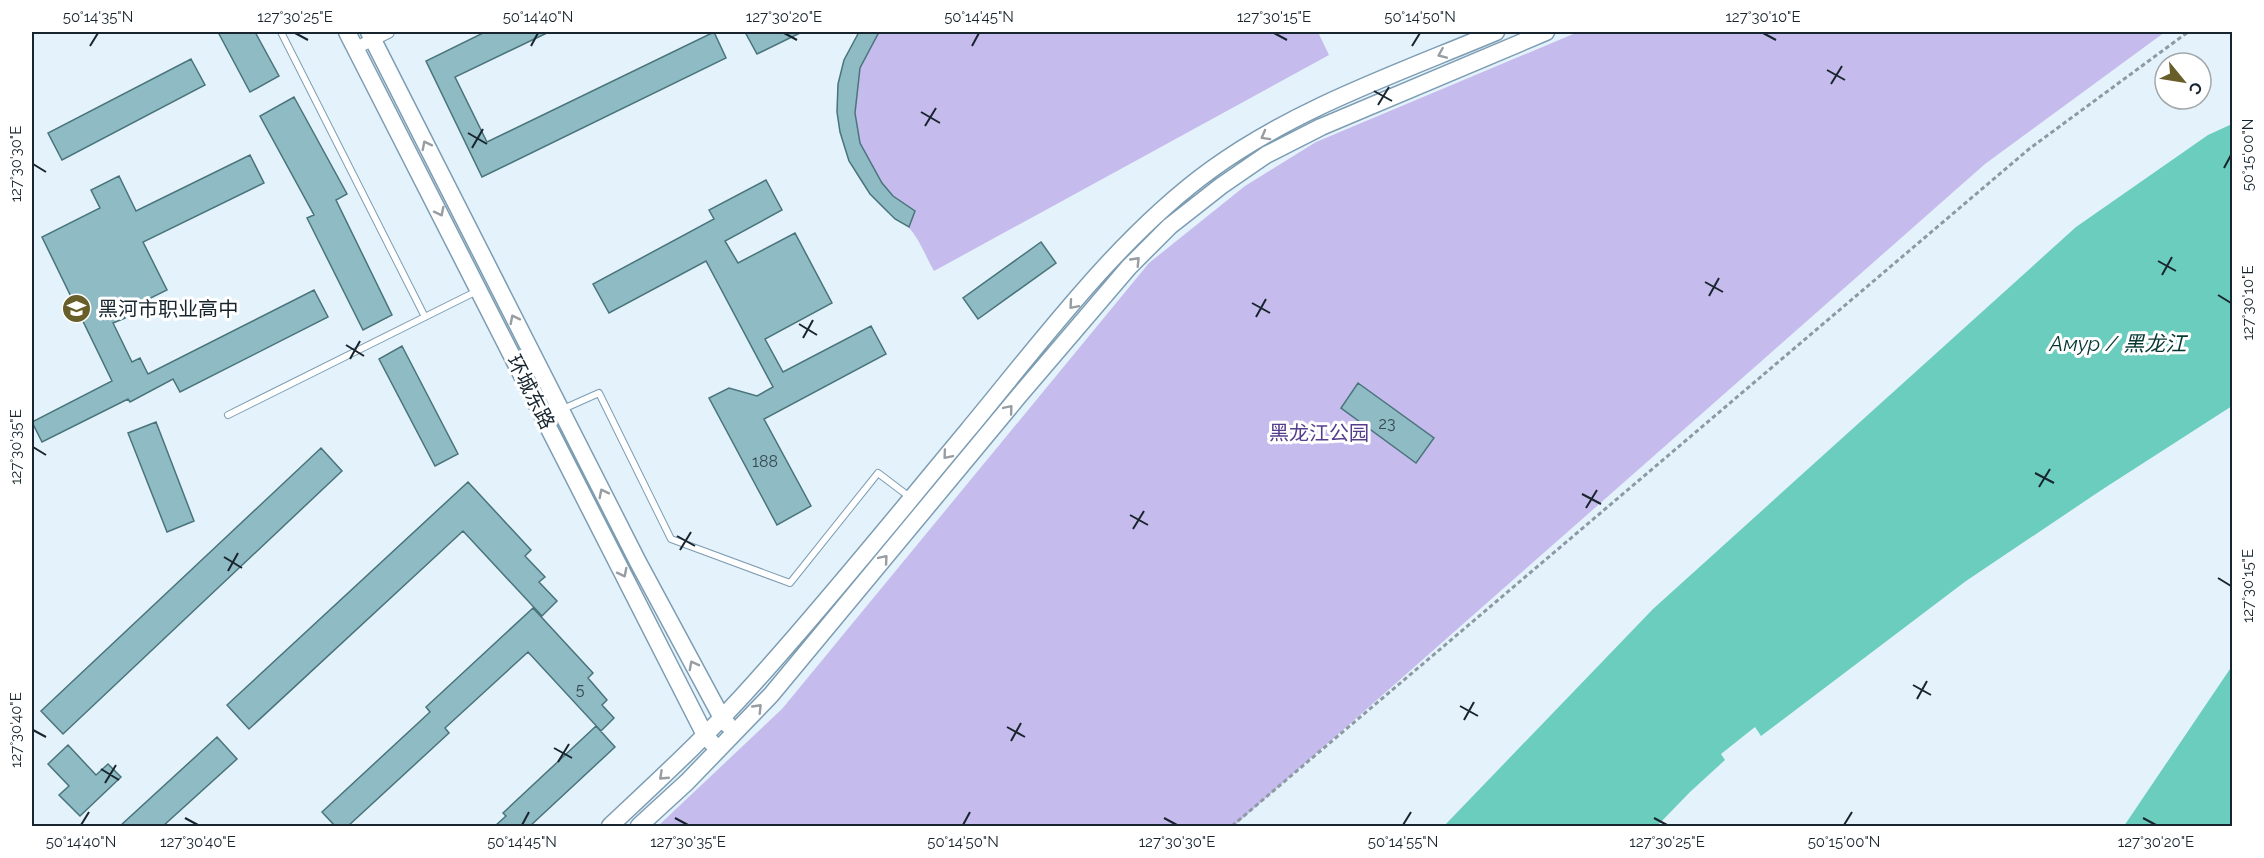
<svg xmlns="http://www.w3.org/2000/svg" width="2264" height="858" font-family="Raleway,'Noto Sans SC',sans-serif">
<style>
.green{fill:#c6bbed}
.water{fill:#6bcdbe}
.building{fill:#8fbbc4;stroke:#4a747b;stroke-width:1.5}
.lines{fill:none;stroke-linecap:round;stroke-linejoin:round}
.service-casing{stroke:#7d9db3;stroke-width:8}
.minor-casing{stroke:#7d9db3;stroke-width:14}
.tertiary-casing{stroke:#7d9db3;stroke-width:19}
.path{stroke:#8c9aa3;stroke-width:3;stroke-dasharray:4.5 3;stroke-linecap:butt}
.service{stroke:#fff;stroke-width:6}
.minor{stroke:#fff;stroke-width:12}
.tertiary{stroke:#fff;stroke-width:16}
.oneway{stroke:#979da1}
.ticks{fill:none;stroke:#18252e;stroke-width:2}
.labels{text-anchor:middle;stroke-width:6;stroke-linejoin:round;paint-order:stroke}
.number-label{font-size:16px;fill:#364a54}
.poi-label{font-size:20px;fill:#18252e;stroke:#fff;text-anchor:start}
.street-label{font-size:20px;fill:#18252e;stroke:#fff}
.park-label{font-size:20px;fill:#553e8d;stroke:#fff}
.water-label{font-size:21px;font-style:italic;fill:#053630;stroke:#fff}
.neatline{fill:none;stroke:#18252e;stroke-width:2}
.ticks-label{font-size:15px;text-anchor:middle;fill:#18252e}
</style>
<rect width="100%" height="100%" fill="#e4f2fb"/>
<!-- green -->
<path class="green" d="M859,32H1318L1329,55L934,271C927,259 918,236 908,227C901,220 890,216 883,208C834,159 822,91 859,32Z
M1578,32H2165L1985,164L1234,826H658L782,709L1149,263L1245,186L1316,142Z"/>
<!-- water -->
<path class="water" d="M2232,124V406L2103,489L1966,581L1761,736L1755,727L1721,754L1725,760L1690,792L1657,826H1444L1653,609L2076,227L2208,135Z
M2232,666V826H2124Z"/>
<!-- building -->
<path class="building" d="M218,32H255L279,76L250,92Z
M485,32H549L455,77L487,142L714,32L726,58L482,177L426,61Z
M745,32H802L757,54Z
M859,32H879L860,68L855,113L860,143L882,183L893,196L915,211L909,227L895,219L870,194L849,161L840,132L837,112L838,84L844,60Z
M191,59L205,85L62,160L48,133Z
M294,97L347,194L336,200L392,315L363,330L307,218L314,215L260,116Z
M250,155L264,183L143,242L167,290L122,312L125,318L113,323L132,362L140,358L148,374L314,290L328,317L180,392L173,379L130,402L128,399L42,442L32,422L112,381L42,237L100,208L91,190L119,176L136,211Z
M766,180L782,210L725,241L738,263L795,233L832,303L765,339L783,372L871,326L886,354L764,419L811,506L777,525L709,398L729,388L757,396L773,387L706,261L609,313L593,284L714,219L709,210Z
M1041,242L1056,263L978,319L963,298Z
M402,346L458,454L435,466L379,359Z
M1358,383L1434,438L1416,463L1341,408Z
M156,422L194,521L167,532L128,433Z
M321,448L342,471L63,734L41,711Z
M468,482L531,550L525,556L545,577L539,582L557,601L542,616L463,531L249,729L227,705Z
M533,608L593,673L588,678L607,700L602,705L614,718L601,731L528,652L445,728L449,733L348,826H335L322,812L430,712L426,707Z
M596,726L615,747L530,826H495L506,816L503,813Z
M217,737L237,759L163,826H120Z
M68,745L96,775L108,764L121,777L80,816L59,795L69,786L48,764Z"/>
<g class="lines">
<defs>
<path id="service" d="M281,32L425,317
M563,409L599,393L671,539L790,583L878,473L911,498
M228,415L477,291"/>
<path id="minor" d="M356,48L388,32"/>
<path id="tertiary" d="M347,32L705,735L712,743
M369,32L638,562L722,718L728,725
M610,826C660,779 710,733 756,681C829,600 898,514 968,430C1041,342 1119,236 1212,169C1296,108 1401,72 1496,32
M639,826L687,782L771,695L1018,397L1129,267L1170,226L1221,186L1266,155L1321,127L1546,32"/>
</defs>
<!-- service casing -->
<use href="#service" class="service-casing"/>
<!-- minor casing -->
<use href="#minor" class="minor-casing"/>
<!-- tertiary casing -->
<use href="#tertiary" class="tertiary-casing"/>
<!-- path -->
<path class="path" d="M1232,826L2029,149L2188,32"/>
<!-- service -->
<use href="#service" class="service"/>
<!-- minor -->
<use href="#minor" class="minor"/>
<!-- tertiary -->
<use href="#tertiary" class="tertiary"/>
</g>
<!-- one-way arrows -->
<defs><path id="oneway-chevron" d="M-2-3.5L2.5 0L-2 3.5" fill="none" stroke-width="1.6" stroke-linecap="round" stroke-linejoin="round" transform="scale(1.5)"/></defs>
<g class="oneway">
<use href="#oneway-chevron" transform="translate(1442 54) rotate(157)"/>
<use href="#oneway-chevron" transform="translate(1265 136) rotate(151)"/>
<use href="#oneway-chevron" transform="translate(426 145) rotate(-117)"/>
<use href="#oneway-chevron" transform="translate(440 212) rotate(63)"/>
<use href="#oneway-chevron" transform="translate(1136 261) rotate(-46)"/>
<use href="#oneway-chevron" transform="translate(1073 305) rotate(131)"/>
<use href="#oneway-chevron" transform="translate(514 319) rotate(-117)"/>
<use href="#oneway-chevron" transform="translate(1009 409) rotate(-50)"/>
<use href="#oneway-chevron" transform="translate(947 455) rotate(130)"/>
<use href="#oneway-chevron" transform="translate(603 493) rotate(-117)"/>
<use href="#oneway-chevron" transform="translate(884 559) rotate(-50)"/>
<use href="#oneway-chevron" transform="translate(623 573) rotate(63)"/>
<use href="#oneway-chevron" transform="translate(693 665) rotate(-118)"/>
<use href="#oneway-chevron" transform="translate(758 708) rotate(-46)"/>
<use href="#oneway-chevron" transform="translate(663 776) rotate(137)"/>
</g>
<!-- ticks -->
<path class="ticks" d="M295,33L308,40M784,33L797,40M1274,33L1287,40M1763,33L1776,40M90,46L98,33M531,46L538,33M972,46L979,33M1412,46L1420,33M1827,70L1845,80M1831,84L1842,66M1374,91L1392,101M1378,105L1389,87M921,112L940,123M925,126L936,108M468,133L487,144M472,148L483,129M33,164L46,172M2224,168L2231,155M2158,261L2176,271M2162,275L2172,257M1705,282L1723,292M2218,295L2231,303M1709,296L1719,278M1252,303L1270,313M1256,317L1266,299M799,324L817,335M803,338L813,320M346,345L364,356M350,359L360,341M33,447L46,455M2035,473L2054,483M2039,487L2050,469M1582,494L1601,504M1586,508L1597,490M1130,515L1148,525M1133,529L1144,511M677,536L695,546M680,550L691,532M224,557L242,568M228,571L238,553M2218,578L2231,586M1913,685L1931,695M1917,699L1927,681M1460,706L1478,716M1464,720L1474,702M1007,727L1025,737M33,730L46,737M1011,741L1021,723M554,748L572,758M558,762L569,744M101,769L119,780M105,783L116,765M185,818L198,825M675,818L688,825M1164,818L1177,825M1654,818L1667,825M2143,818L2156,825M81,825L89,812M522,825L529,812M963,825L970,812M1403,825L1411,812M1844,825L1852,812"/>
<!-- icons -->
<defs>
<symbol id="school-disc" viewBox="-11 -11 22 22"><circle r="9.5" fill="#685e2a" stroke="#fff"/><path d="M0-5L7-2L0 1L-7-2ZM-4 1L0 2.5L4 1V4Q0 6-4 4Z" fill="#fff"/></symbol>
</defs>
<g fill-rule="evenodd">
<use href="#school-disc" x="60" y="292" width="33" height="33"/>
</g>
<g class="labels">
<!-- number labels -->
<g class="number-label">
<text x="1387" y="429">23</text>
<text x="765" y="467">188</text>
<text x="580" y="695">5</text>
</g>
<!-- poi labels -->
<g class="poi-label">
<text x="98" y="316">黑河市职业高中</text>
</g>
<!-- street labels -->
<g class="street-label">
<text transform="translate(531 392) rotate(63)" y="7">环城东路</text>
</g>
<!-- park labels -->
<g class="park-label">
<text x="1319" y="440">黑龙江公园</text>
</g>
<!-- water labels -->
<g class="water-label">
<text x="2118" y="351">Амур / 黑龙江</text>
</g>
</g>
<!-- border -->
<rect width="2264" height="858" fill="none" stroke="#ffffff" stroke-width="66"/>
<!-- north arrow -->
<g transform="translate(2183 81) rotate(120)"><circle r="28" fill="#ffffff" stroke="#a3a8ab" stroke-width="1.5"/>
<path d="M0-4.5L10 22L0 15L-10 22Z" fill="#685e2a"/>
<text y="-9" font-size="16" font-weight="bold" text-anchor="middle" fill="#18252e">С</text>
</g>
<rect x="33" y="33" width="2198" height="792" class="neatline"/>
<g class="ticks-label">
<text x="98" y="22">50°14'35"N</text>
<text x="295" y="22">127°30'25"E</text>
<text x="538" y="22">50°14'40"N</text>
<text x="784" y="22">127°30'20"E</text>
<text x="979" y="22">50°14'45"N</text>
<text x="1274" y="22">127°30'15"E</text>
<text x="1420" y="22">50°14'50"N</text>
<text x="1763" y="22">127°30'10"E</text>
<text transform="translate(2248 155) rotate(-90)" y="5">50°15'00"N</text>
<text transform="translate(16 164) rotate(-90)" y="5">127°30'30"E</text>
<text transform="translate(2248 303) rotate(-90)" y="5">127°30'10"E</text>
<text transform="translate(16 447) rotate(-90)" y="5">127°30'35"E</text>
<text transform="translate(2248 586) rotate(-90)" y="5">127°30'15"E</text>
<text transform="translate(16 730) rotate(-90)" y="5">127°30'40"E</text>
<text x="81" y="847">50°14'40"N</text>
<text x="198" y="847">127°30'40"E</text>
<text x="522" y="847">50°14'45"N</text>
<text x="688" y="847">127°30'35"E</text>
<text x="963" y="847">50°14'50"N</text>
<text x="1177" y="847">127°30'30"E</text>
<text x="1403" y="847">50°14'55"N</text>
<text x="1667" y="847">127°30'25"E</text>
<text x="1844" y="847">50°15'00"N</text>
<text x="2156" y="847">127°30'20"E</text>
</g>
</svg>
